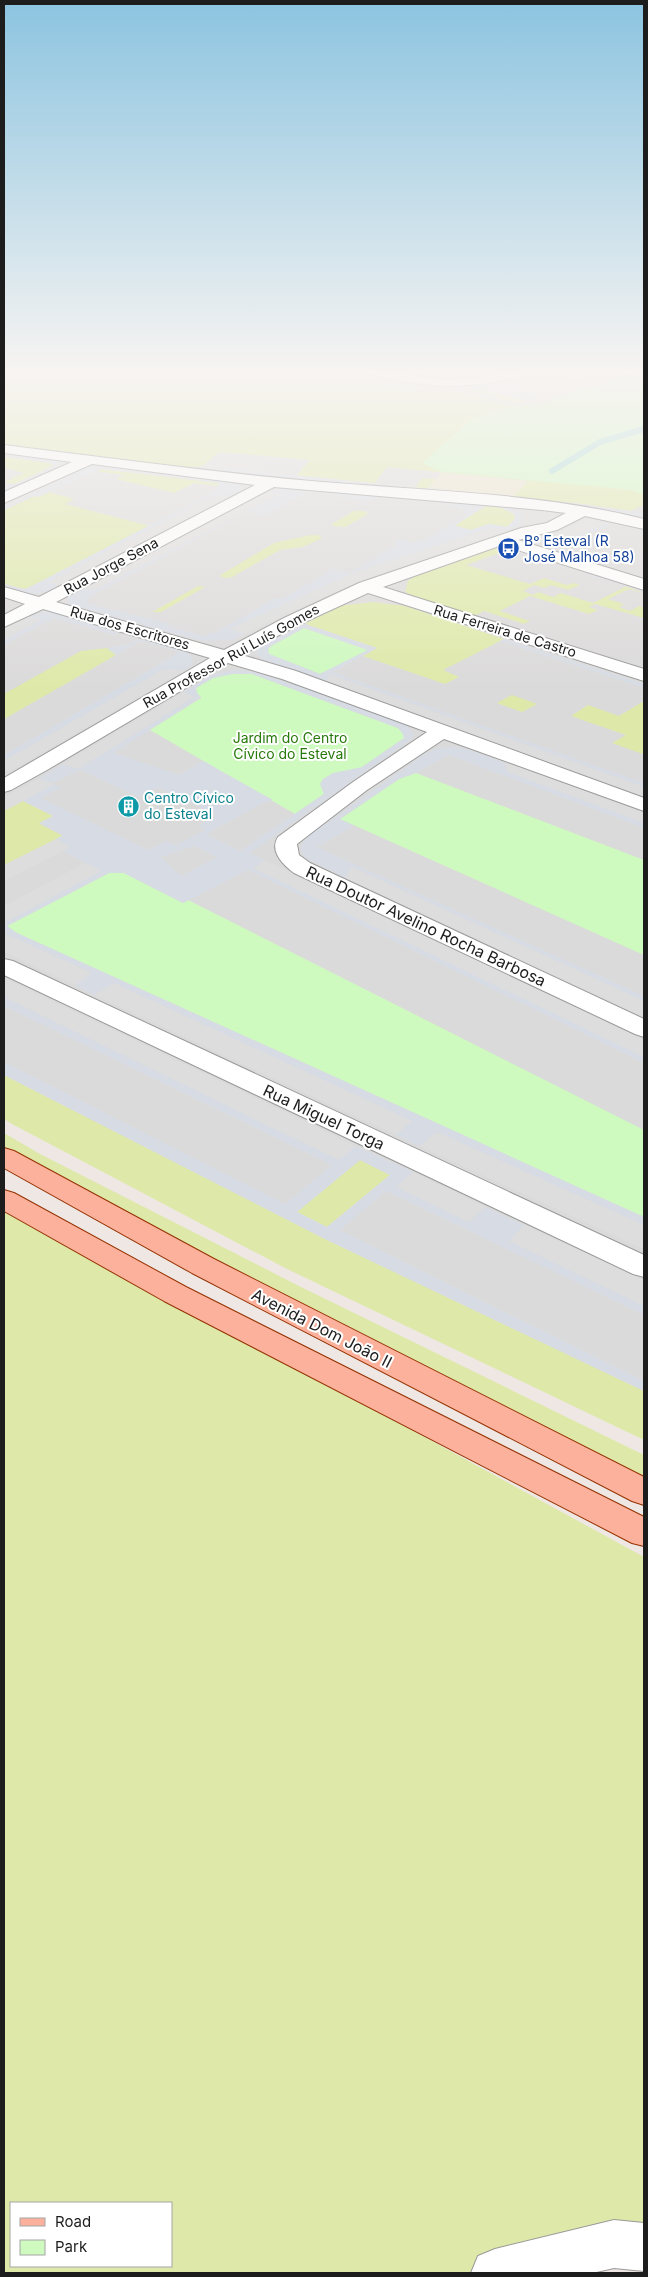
<svg xmlns="http://www.w3.org/2000/svg" width="648" height="2277" font-family="Inter,sans-serif">
<style>
.residential{fill:#dbdada}
.farmland{fill:#ede5ce}
.grass{fill:#dee9a9;fill-rule:evenodd}
.park{fill:#cef9bf}
.parking{fill:#ddd}
.plaza{fill:#d7dce4;fill-rule:evenodd}
.lines{fill:none;stroke-linecap:round;stroke-linejoin:round}
.stream{stroke:#a3dcd5;stroke-width:6}
.minor-casing{stroke:#9a9a9a;stroke-width:2}
.major-casing{stroke:#953101;stroke-width:2}
.minor{fill:#fff;fill-rule:evenodd}
.major{fill:#fbb19b;fill-rule:evenodd}
.labels{text-anchor:middle;stroke-width:4;stroke-linejoin:round;paint-order:stroke}
.far-transit-label{font-size:14px;fill:#164399;stroke:#fff;text-anchor:start}
.far-street-label{font-size:14px;fill:#1d1d1d;stroke:#fff}
.far-park-label{font-size:14px;fill:#297a0c;stroke:#fff}
.far-culture-label{font-size:14px;fill:#0d838f;stroke:#fff;text-anchor:start}
.street-label{font-size:16px;fill:#1d1d1d;stroke:#fff}
</style>
<rect width="100%" height="100%" fill="#eee7e3"/>
<!-- residential -->
<path class="residential" d="M4,369H644V1406L4,1088Z"/>
<!-- farmland -->
<path class="farmland" d="M442,472L506,479L528,481L513,497L426,490Z"/>
<!-- grass -->
<path class="grass" d="M4,369H326L388,386L422,391L461,392L513,406L644,416V505L630,511L513,497L528,481L387,467L375,483L416,487L422,478L436,479L426,490L295,477L310,460L219,452L203,466L191,468L4,445Z
M338,369H349L409,384L450,387L452,390C412,390 376,380 338,369Z
M564,369H620L575,385L543,376Z
M483,389L527,401L517,404L467,390Z
M4,457L50,463L53,466L15,484L4,482L24,473L4,468Z
M102,469L218,483V486L194,483L174,493L116,479L124,475L95,471Z
M49,492L74,499L65,504L150,526L28,588L24,589L4,584V510L34,496L38,497Z
M486,506L502,508L514,514L515,519L507,527L489,524L471,530L454,525Z
M354,511H365L368,514L345,527L333,526L332,524Z
M310,535H319L322,538L303,547L280,550L232,577L225,578L219,576L274,543Z
M505,545L518,550L510,549L466,565L530,584L544,578L567,585L573,583L580,585L568,590L551,585L544,588L534,585L523,591L533,595L539,592L553,597L561,593L593,603L627,586L644,593L629,589L608,599L624,604L619,607L630,611L639,606L644,608V618L595,604L589,607L598,610L589,614L530,596L500,611L530,621L524,624L484,611L472,617L411,597L405,591L408,581L415,576Z
M198,586L205,587L161,612H152Z
M373,602L405,606L504,639L443,670L459,677L445,684L363,656L377,648L305,624L338,606Z
M107,648L116,655L4,719V694L81,651Z
M512,695L537,704L522,712L497,703Z
M644,701L643,754L612,743L626,735L571,716L588,705L619,716Z
M23,801L54,816L40,824L63,836L4,865V811Z
M4,1075L327,1240L644,1391V1440L287,1269L12,1124L4,1119Z
M4,1133L40,1154L301,1287L644,1455V1478L299,1309L30,1166L4,1150Z
M360,1160L390,1175L327,1227L297,1212Z
M4,1207L644,1557V2247L613,2244L495,2273H4ZM11,2203H171V2266H11Z"/>
<!-- park -->
<path class="park" d="M641,369H644V494L631,490L442,472L422,463L471,420L513,406L543,403Z
M304,628L368,650L320,674L269,654L268,649L271,646Z
M232,674H252L398,728L403,734L404,738L295,814L150,730L201,698L197,693L196,688L213,678Z
M416,773L644,860V955L340,819L399,779Z
M109,873H124L183,903L188,900L644,1130V1217L17,933L7,926Z"/>
<!-- parking -->
<path class="parking" d="M71,472L73,475L4,507V503Z
M264,493H277L278,495L97,589H81Z
M235,496L60,586L47,582L211,497Z
M596,517L613,522L606,523L551,547L550,551L531,545L590,518Z
M490,528L510,530L378,574L301,606L245,634L228,630L280,604L353,573Z
M27,617H40L39,621L4,640V629Z
M164,669L185,670L4,775V761Z
M330,674L644,787V797L326,682Z
M183,692L195,696L78,769L63,764Z
M504,762L644,813V823L507,772Z
M38,779L54,784L4,811V797Z
M56,839L71,847L4,881V865Z
M265,860L644,1040V1057L252,868Z
M85,863L101,871L4,923V906Z
M351,867L644,1001V1017L345,878Z
M4,933L93,974L75,985L4,952Z
M4,978L356,1146L339,1160L4,997Z
M114,983L412,1121L396,1135L94,995Z
M437,1132L644,1225V1249L419,1146Z
M413,1172L485,1207L469,1222L395,1187Z
M524,1225L644,1280V1306L509,1241Z"/>
<!-- plaza -->
<path class="plaza" d="M402,369L450,373H458L445,369L466,371L473,369H492L464,375H441L416,373Z
M555,369H564L510,388L541,397L527,401L483,389L452,390L450,387L506,382L525,376L531,377Z
M4,455L59,459L64,463L4,492V489L53,466L50,463Z
M94,465L125,467L128,470L206,480L215,477L230,480L242,487L241,492L235,496L211,497L48,582L60,586L49,592L31,594L4,587V584L24,589L28,588L210,494L218,486V483L102,469L38,497L34,496L4,510V507L73,475L71,472Z
M203,466L583,504L630,511L644,516V519L614,511L530,500L292,479L191,468Z
M288,487L375,495L376,498L367,503L312,490L264,516L248,512L87,598L90,599L85,603L170,624L167,626L205,636L212,632L215,633L277,597L282,599L333,569L349,573L398,544L394,542L400,539L414,543L419,540L423,541L468,514L464,512L467,510L415,498L502,505L519,512L523,517L522,523L510,530L490,528L353,573L229,629L245,634L233,640L206,641L194,639L72,605L66,600L70,595L81,589H97L278,495L276,493H265L269,491ZM486,506L502,508L514,514L515,519L507,527L489,524L471,530L454,526Z
M616,522L644,528V531L613,523L553,550L644,581L550,551L551,547L606,523Z
M517,549L644,590V592L596,577L593,578L588,576L590,574L544,560L541,561L517,551Z
M45,612H55L118,633L115,635L54,618L4,645V640L39,621L40,617H27Z
M305,624L377,648L333,672L644,783V787L330,674L326,682L266,661L257,654V649L261,646ZM304,628L368,650L320,674L269,654L268,649L271,646Z
M144,637L182,648L193,657L192,664L185,670L164,669L4,761V755L180,652L141,641L116,655L107,648L128,644Z
M504,639L644,684V688L500,641Z
M234,670L257,672L406,724L414,734L412,739L250,853L265,860L253,868L644,1057V1063L248,870L183,903L124,873H109L7,926L17,933L644,1217V1225L437,1132L419,1146L396,1135L412,1121L114,983L94,995L75,985L92,973L4,933V923L101,871L63,851L70,847L56,839L63,835L39,823L53,816L23,801L54,784L61,788L41,798L148,850L166,841L176,845L205,830L198,826L217,815L159,788L138,797L81,770L52,783L38,779L63,764L78,769L195,697L183,692L212,675ZM232,674H252L398,728L403,734L404,738L362,767L333,773L323,779L320,784L324,794L240,851L206,834L261,804L273,800L203,761L179,775L114,753L201,697L197,693L196,688L213,678ZM194,846L217,857L181,876L161,857Z
M448,747L464,748L504,762L507,772L644,823V828L448,755L416,773L399,779L355,809L340,819L354,826L317,847L644,996V1001L352,867L345,878L304,857L301,851L302,844L308,836L426,753L435,749Z
M4,997L339,1160L356,1146L413,1172L396,1187L469,1222L485,1207L524,1225L509,1241L644,1306V1315L386,1191L340,1230L644,1381V1391L327,1240L4,1075V1062L285,1204L332,1165L4,1006ZM360,1160L390,1175L327,1227L297,1212Z"/>
<g class="lines">
<!-- stream -->
<path class="stream" d="M552,471L600,442L644,429"/>
<defs>
<path id="minor" d="M359,369C390,368 420,379 451,379C481,379 509,368 539,369L537,372C470,392 428,389 361,372Z
M4,445C110,458 216,473 323,482C430,491 540,493 644,519V529L585,516L557,530L518,540L644,579V590L502,545L383,587L644,669V681L368,593L296,626L242,655L296,671L644,798V811L444,739L367,790L297,844L299,855L310,863L644,1019V1037L635,1034L294,873C283,865 269,851 278,837L353,782L427,732L282,679L228,663L47,770L11,790L4,792V778L210,658L43,609L4,627V615L25,604L4,597V587L39,597L255,485L92,464L4,503V492L72,462L4,453ZM274,487L542,510L566,513L547,523L521,528L359,583L284,618L224,650L56,602Z
M4,959L13,961L644,1255V1277L633,1274L4,975Z
M614,2220L644,2223V2271L614,2268L592,2273H471L478,2256L495,2249Z"/>
<path id="major" d="M4,1148L14,1151L214,1259L644,1477V1505L632,1501L192,1273L4,1168Z
M4,1190L14,1193L186,1287L644,1517V1546L632,1543L164,1301L4,1211Z"/>
</defs>
<!-- minor casing -->
<use href="#minor" class="minor-casing"/>
<!-- major casing -->
<use href="#major" class="major-casing"/>
<!-- minor -->
<use href="#minor" class="minor"/>
<!-- major -->
<use href="#major" class="major"/>
</g>
<!-- sky -->
<linearGradient id="sky" x2="0" y2="1"><stop stop-color="#8cc4e0"/><stop offset="0.54" stop-color="#f7f4f2"/><stop offset="1" stop-color="#f7f4f2" stop-opacity="0"/></linearGradient>
<rect width="648" height="688" fill="url(#sky)"/>
<!-- icons -->
<defs>
<symbol id="bus-disc" viewBox="-11 -11 22 22"><circle r="9.5" fill="#1a4fb4" stroke="#fff"/><path d="M-5-6H5V4H4V6H2V4H-2V6H-4V4H-5ZM-3.5-4V0h7V-4ZM-3.5 1.2v1.5H-2V1.2ZM2 1.2v1.5H3.5V1.2Z" fill="#fff"/></symbol>
<symbol id="building-disc" viewBox="-11 -11 22 22"><circle r="9.5" fill="#0f9aa8" stroke="#fff"/><path d="M-4-6H4V6H1V3H-1V6H-4ZM-2.5-4.3h1.7v1.8h-1.7ZM.8-4.3h1.7v1.8H.8ZM-2.5-1h1.7V.8h-1.7ZM.8-1h1.7V.8H.8Z" fill="#fff"/></symbol>
</defs>
<g fill-rule="evenodd">
<use href="#bus-disc" x="496" y="536" width="25" height="25"/>
<use href="#building-disc" x="116" y="794" width="25" height="25"/>
</g>
<g class="labels">
<!-- far-transit labels -->
<g class="far-transit-label">
<text x="524" y="546">Bº Esteval (R<tspan x="524" dy="16">José Malhoa 58)</tspan></text>
</g>
<!-- far-street labels -->
<g class="far-street-label">
<text transform="translate(111 566) rotate(-28)" y="5">Rua Jorge Sena</text>
<text transform="translate(130 628) rotate(16)" y="5">Rua dos Escritores</text>
<text transform="translate(505 631) rotate(17)" y="5">Rua Ferreira de Castro</text>
<text transform="translate(231 656) rotate(-29)" y="5">Rua Professor Rui Luís Gomes</text>
</g>
<!-- far-park labels -->
<g class="far-park-label">
<text x="290" y="743">Jardim do Centro<tspan x="290" dy="16">Cívico do Esteval</tspan></text>
</g>
<!-- far-culture labels -->
<g class="far-culture-label">
<text x="144" y="803">Centro Cívico<tspan x="144" dy="16">do Esteval</tspan></text>
</g>
<!-- street labels -->
<g class="street-label">
<text transform="translate(426 926) rotate(25)" y="6">Rua Doutor Avelino Rocha Barbosa</text>
<text transform="translate(324 1117) rotate(25)" y="6">Rua Miguel Torga</text>
<text transform="translate(322 1328) rotate(27)" y="6">Avenida Dom João II</text>
</g>
</g>
<!-- border -->
<rect width="648" height="2277" fill="none" stroke="#1d1d1d" stroke-width="10"/>
<!-- legend -->
<rect x="10" y="2202" width="162" height="65" fill="#ffffff" stroke="#a5a5a5"/>
<rect x="20" y="2218" width="25" height="8" fill="#fbb19b" stroke="#a5a5a5"/>
<text x="55" y="2227" font-size="15" fill="#1d1d1d">Road</text>
<rect x="20" y="2240" width="25" height="15" fill="#cef9bf" stroke="#a5a5a5"/>
<text x="55" y="2252" font-size="15" fill="#1d1d1d">Park</text>
</svg>
